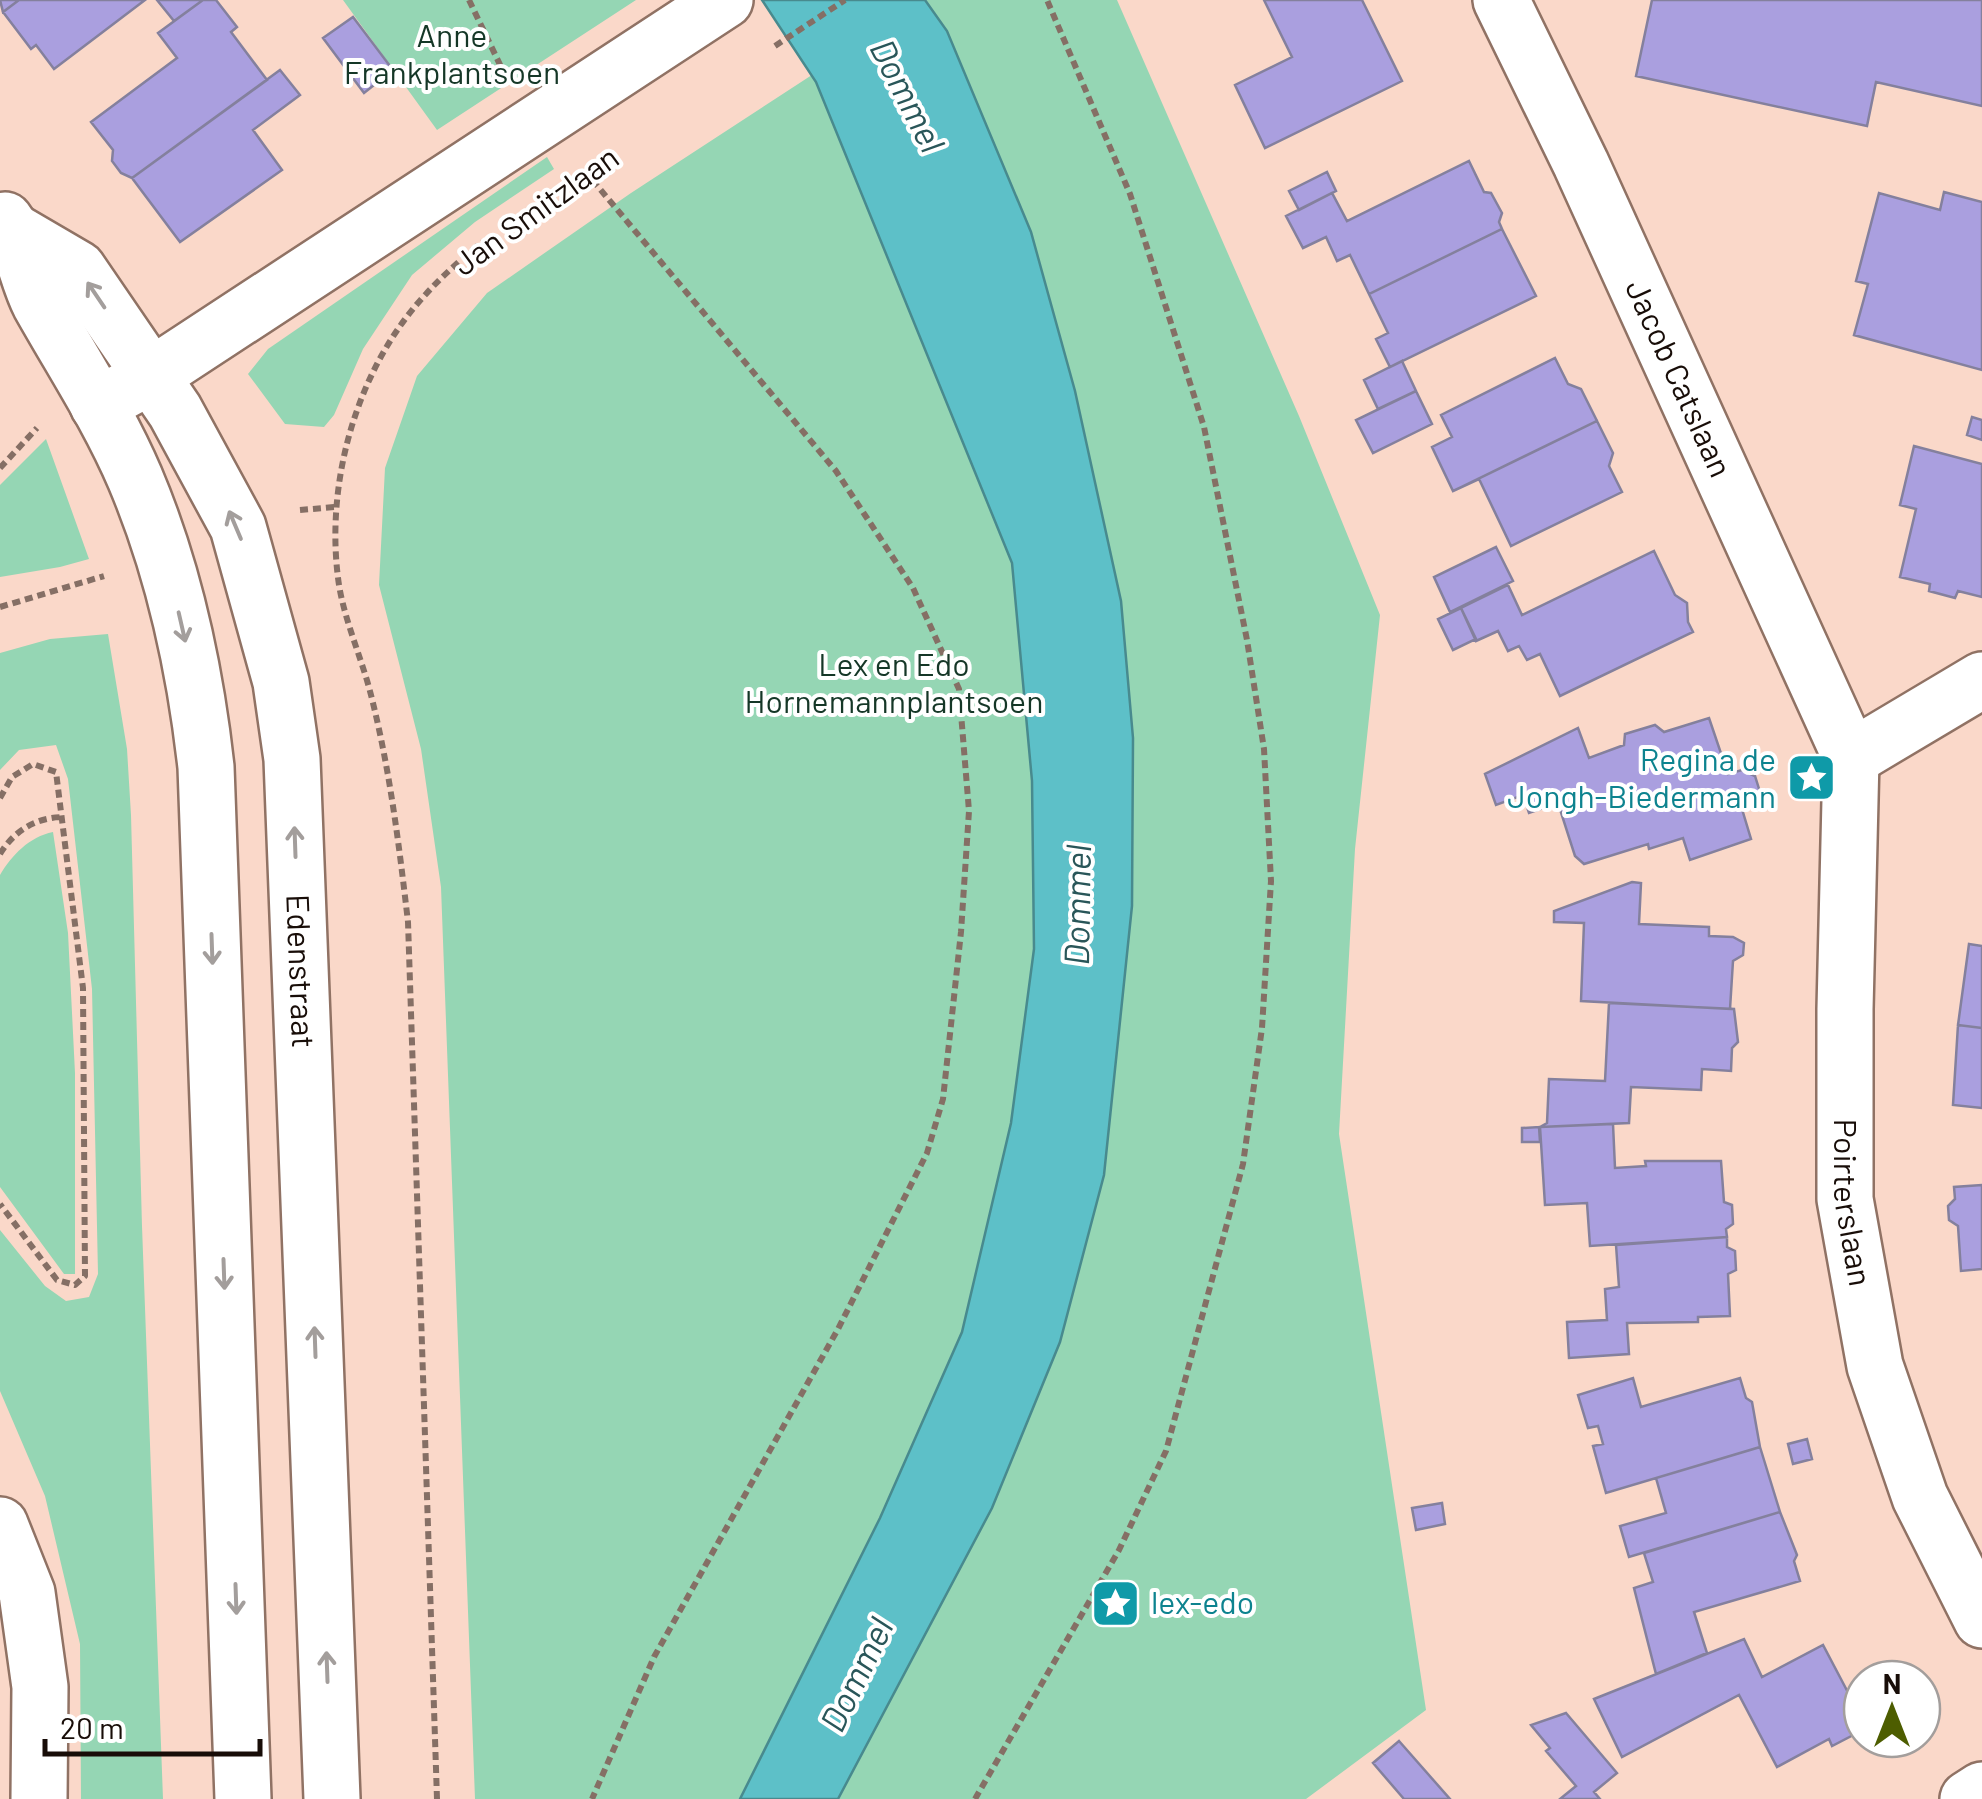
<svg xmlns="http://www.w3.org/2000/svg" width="1982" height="1799" font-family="Barlow,sans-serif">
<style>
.green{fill:#95d6b4}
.water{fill:#5dc0c8;stroke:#488a8e;stroke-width:2.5}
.building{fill:#aa9fdf;stroke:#84809d;stroke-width:2.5}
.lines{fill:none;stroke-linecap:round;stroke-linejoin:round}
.street-casing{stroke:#907264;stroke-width:60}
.secondary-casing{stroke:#907264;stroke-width:60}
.path{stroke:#856f65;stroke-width:6;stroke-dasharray:8 5;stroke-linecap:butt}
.street{stroke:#fff;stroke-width:55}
.secondary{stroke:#fff;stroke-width:55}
.oneway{stroke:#a39e9c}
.labels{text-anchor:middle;stroke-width:8;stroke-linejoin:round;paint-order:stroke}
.park-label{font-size:32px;fill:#153727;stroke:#fff}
.street-label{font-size:32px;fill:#180d08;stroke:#fff}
.culture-label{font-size:32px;fill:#0d838f;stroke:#fff;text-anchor:end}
.water-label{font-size:35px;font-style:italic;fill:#295659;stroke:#fff}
</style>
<rect width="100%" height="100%" fill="#fad8c9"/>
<!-- green -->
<path class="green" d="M343,0H636L437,130Z
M927,0H1117L1299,416L1380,615L1355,849L1339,1134L1426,1710L1306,1799H475L441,887L421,749L379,585L385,468L417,376L487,293L631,193Z
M547,157L554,169L475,222L412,275L363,349L334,415L324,427L285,424L248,374L268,349Z
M46,439L89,559L60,567L0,577V485Z
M108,634L127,749L131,815L142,1226L163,1799H81L80,1644L45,1496L0,1391V1230L45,1286L66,1301L89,1297L98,1274L92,989L68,779L56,745L19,750L0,770V653L50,639Z
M53,832L68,933L75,1073V1274H64L0,1187V875C12,855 29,837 53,832Z"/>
<!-- water -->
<path class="water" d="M762,0H925L947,31L1031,232L1075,391L1121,601L1133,738L1132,906L1104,1175L1060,1342L992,1508L838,1799H740L880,1518L962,1332L1011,1123L1034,949L1032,781L1012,563L816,82Z"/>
<!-- building -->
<path class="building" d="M0,0H19L3,12Z
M19,0H145L54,69L36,45L31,49L3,12Z
M157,0H203L174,21Z
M203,0H216L237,27L231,32L267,80L132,178L121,173L112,161L113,150L91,122L177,58L158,33Z
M1264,0H1362L1402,81L1265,148L1235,85L1292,57Z
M1652,0H1982V106L1876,82L1867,126L1636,76Z
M353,17L393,70L364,93L323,38Z
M280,70L300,95L253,130L282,170L180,242L132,178Z
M1469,161L1484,192L1491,193L1502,213L1499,222L1502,229L1369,294L1350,255L1337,261L1326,237L1303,248L1286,216L1332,193L1347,221Z
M1327,172L1336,191L1299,210L1289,191Z
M1944,192L1982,202V370L1854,335L1868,284L1856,281L1879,193L1940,210Z
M1502,229L1536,296L1390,367L1376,339L1388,333L1369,294Z
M1555,358L1568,384L1581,389L1597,421L1453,491L1432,447L1452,437L1441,415Z
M1402,361L1416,391L1378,409L1364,380Z
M1416,391L1432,424L1373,453L1356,420Z
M1972,417L1982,420V440L1967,435Z
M1597,421L1613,453L1609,466L1622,492L1511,546L1479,479L1453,491Z
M1914,446L1982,464V597L1958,591L1955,598L1929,591L1930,584L1900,577L1916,509L1900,505Z
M1496,547L1513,581L1450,612L1434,577Z
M1654,551L1675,595L1687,603L1688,622L1693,632L1560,696L1540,654L1527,660L1519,646L1508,651L1498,631L1476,641L1461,608L1508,585L1522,615Z
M1461,608L1476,639L1453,650L1438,619Z
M1709,718L1728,774L1742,770L1755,776L1760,792L1753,805L1742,809L1751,839L1690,860L1683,838L1649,849L1648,844L1584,864L1575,856L1558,803L1529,813L1523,795L1496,805L1485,774L1578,728L1589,758L1624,745L1625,734L1655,725L1664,732Z
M1632,882L1641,883L1639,924L1709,927V936L1733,937L1744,943L1743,955L1733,961L1730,1009L1581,1001L1584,923L1554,922V911Z
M1969,944L1982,946V1028L1958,1025Z
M1609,1003L1734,1009L1738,1042L1732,1048L1731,1071L1702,1069L1701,1090L1631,1087L1629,1123L1540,1127L1547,1123L1549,1079L1605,1081Z
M1958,1025L1982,1028V1108L1953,1105Z
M1613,1124L1615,1168L1646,1166L1645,1161H1721L1724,1202L1732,1205L1733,1224L1726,1229L1727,1237L1590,1246L1587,1203L1545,1205L1540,1127Z
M1539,1127L1540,1142H1522V1128Z
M1982,1185V1269L1961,1271L1958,1226L1949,1220L1948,1206L1955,1199L1954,1187Z
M1727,1237V1247L1735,1251L1736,1270L1728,1274L1730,1316L1698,1317V1322L1627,1323L1629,1354L1569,1358L1567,1322L1607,1320L1605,1289L1619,1287L1616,1245Z
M1633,1378L1641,1407L1740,1378L1746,1398L1752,1402L1760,1447L1606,1493L1593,1446L1603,1444L1598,1426L1588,1428L1578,1395Z
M1807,1439L1812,1459L1793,1464L1788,1444Z
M1760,1447L1780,1512L1629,1557L1620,1526L1666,1513L1656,1478Z
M1442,1503L1445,1524L1416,1530L1412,1508Z
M1780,1512L1797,1555L1794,1561L1800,1581L1694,1612L1707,1653L1656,1674L1634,1588L1653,1582L1644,1553Z
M1744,1639L1762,1677L1823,1645L1862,1719L1858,1724L1861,1731L1832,1746L1829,1739L1777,1767L1739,1695L1622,1757L1594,1699Z
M1566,1713L1617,1773L1594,1792L1600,1799H1560L1576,1786L1546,1751L1550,1748L1531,1725Z
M1399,1741L1450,1799H1404L1373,1763Z"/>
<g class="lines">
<defs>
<g id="street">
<path id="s1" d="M1501,0L1581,164L1851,758L1845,1009V1199L1875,1366L1920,1497L1982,1620"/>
<path d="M98,405L151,376L725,0"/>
<path d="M1851,758L1982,680"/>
<path d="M0,1525L27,1593L40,1687L39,1799"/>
<path d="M1968,1799L1982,1790"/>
</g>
<g id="secondary">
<path d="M5,220C23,244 26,277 40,304C72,361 109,417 135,478C174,570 195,668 206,767L243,1799"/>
<path id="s2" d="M13,231L78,269L175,411L238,527L281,682L292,759L332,1799"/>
</g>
</defs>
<!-- street casing -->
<use href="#street" class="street-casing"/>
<!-- secondary casing -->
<use href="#secondary" class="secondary-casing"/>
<!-- path -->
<path class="path" d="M469,0L503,71
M775,46L845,0
M584,170L836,471L913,588L959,689L969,811L961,932L943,1099L927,1153L838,1329L654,1657L592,1799
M0,468L37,428
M300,510L335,507
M0,607L104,576
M0,798L12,777L33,764L56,772L83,988L85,1276L75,1285L57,1280L0,1204
M0,854C14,831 35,818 62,817
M437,1799L408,922C399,845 390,770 371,695C362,659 345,622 339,585C324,485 356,369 426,294C443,275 463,258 482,242
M975,1799L1119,1550L1166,1451L1243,1164L1262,1028L1271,881L1264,749L1247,640L1204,427L1130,194L1047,0"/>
<!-- street -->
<use href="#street" class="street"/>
<!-- secondary -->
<use href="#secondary" class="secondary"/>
</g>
<!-- one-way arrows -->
<defs><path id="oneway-shaft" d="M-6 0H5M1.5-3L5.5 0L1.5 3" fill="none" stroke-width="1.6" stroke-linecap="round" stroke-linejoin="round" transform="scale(2.5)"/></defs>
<g class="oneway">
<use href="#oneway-shaft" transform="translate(96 295) rotate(-124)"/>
<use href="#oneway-shaft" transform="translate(235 525) rotate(-113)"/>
<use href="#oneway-shaft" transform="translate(182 627) rotate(77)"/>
<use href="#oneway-shaft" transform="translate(295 842) rotate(-92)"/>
<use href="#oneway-shaft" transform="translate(212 949) rotate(88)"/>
<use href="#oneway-shaft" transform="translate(224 1274) rotate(88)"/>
<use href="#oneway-shaft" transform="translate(315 1342) rotate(-92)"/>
<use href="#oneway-shaft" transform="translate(236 1599) rotate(88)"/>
<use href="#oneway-shaft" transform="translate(327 1667) rotate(-92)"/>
</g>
<!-- icons -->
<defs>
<symbol id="sight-square" viewBox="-11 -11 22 22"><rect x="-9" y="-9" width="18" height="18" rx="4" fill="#0f9aa8" stroke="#fff"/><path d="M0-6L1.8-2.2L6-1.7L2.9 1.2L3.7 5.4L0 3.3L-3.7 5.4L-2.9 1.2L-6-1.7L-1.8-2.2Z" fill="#fff"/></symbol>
</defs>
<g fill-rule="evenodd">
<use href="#sight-square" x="1784" y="750" width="55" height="55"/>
<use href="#sight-square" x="1088" y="1576" width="55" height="55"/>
</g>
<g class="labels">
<!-- park labels -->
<g class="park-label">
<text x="452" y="47">Anne<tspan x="452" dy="37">Frankplantsoen</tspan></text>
<text x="894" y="676">Lex en Edo<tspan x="894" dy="37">Hornemannplantsoen</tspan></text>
</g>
<!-- street labels -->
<g class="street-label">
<text transform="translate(536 211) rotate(-36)" y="11">Jan Smitzlaan</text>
<text dy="11" stroke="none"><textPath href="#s1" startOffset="418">Jacob Catslaan</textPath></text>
<text dy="11" stroke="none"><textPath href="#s2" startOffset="830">Edenstraat</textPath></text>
<text dy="11" stroke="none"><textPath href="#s1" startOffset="1280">Poirterslaan</textPath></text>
</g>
<!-- culture labels -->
<g class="culture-label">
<text x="1776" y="771">Regina de<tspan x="1776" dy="37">Jongh-Biedermann</tspan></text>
<text x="1151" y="1614" text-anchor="start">lex-edo</text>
</g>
<!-- water labels -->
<g class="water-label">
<text transform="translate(907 96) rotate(63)" y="12">Dommel</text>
<text transform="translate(1078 905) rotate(-89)" y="12">Dommel</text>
<text transform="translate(857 1675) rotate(-64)" y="12">Dommel</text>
</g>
</g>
<!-- north arrow -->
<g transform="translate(1892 1709)"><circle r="48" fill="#ffffff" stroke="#a39e9c" stroke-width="2.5"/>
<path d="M0-8L18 38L0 25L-18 38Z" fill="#4d5d00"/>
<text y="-15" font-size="28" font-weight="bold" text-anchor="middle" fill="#180d08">N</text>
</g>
<!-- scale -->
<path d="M45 1739v15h215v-15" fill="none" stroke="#180d08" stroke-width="5"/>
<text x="60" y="1739" font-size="30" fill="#180d08" stroke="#ffffff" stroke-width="8" paint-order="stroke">20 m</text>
</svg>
